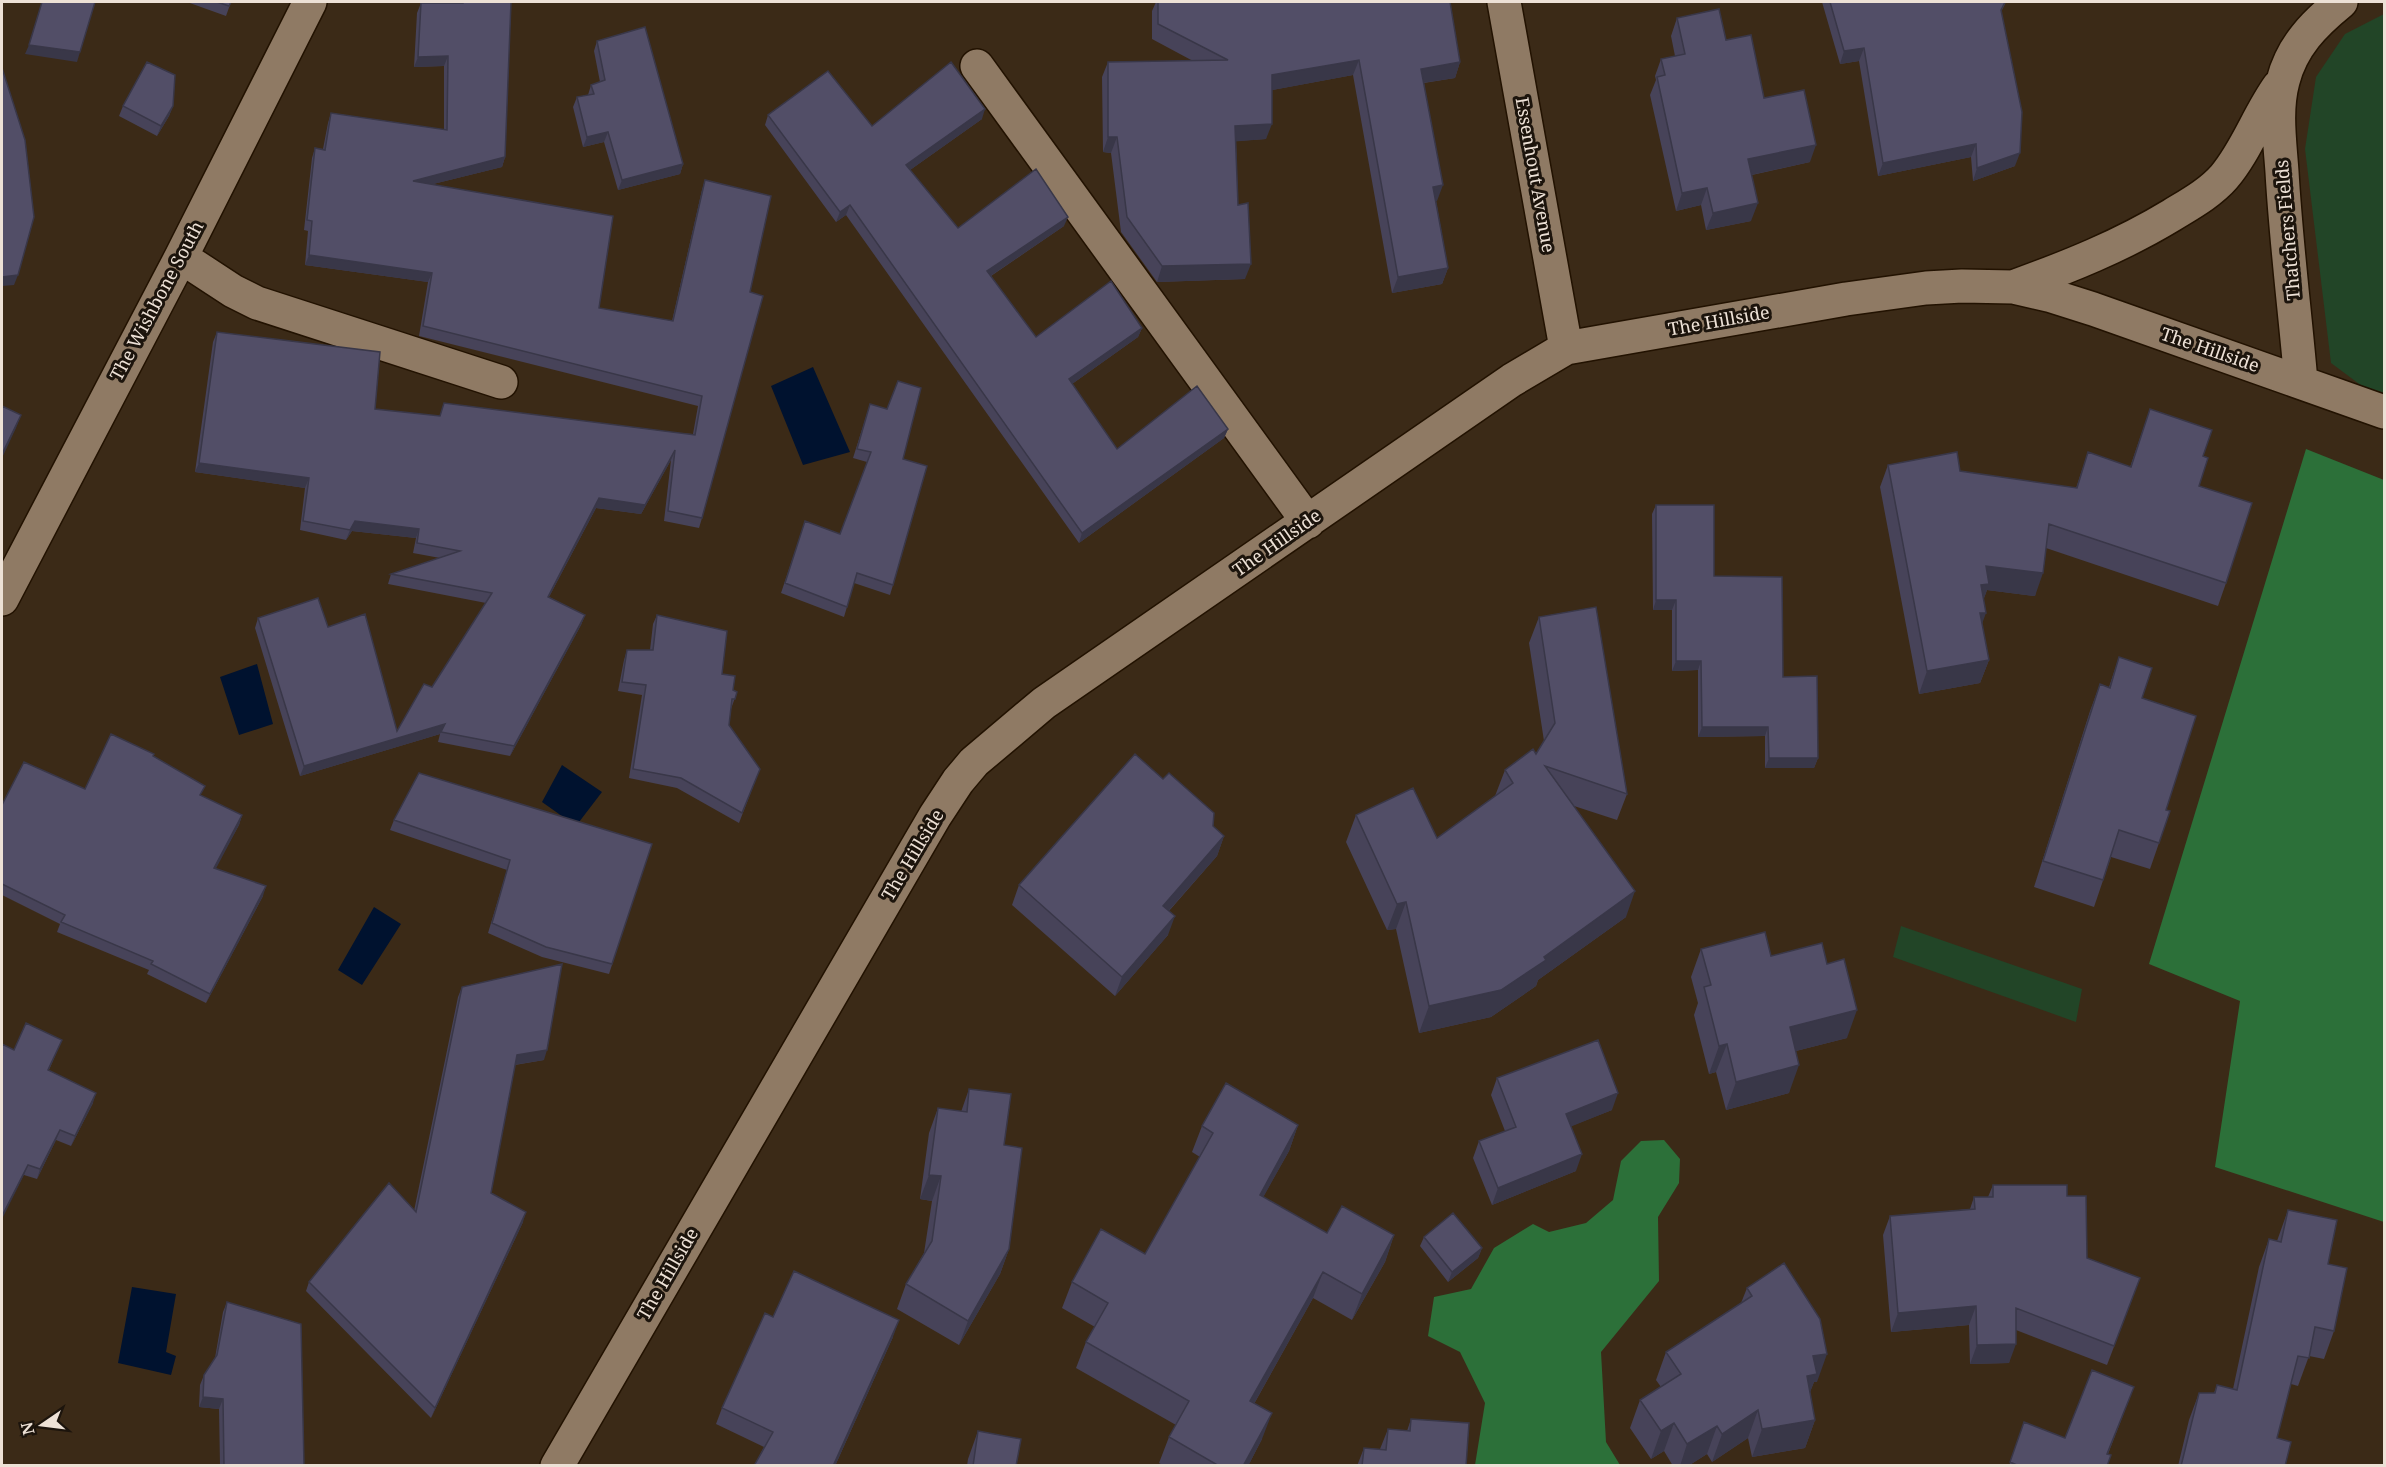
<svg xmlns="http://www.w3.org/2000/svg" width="2386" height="1467" font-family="'Noto Serif',serif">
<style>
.green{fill:#224527}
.forest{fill:#2c7039}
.water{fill:#00122f}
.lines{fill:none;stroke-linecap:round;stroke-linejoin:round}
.minor-casing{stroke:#221201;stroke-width:36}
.minor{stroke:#8f7a64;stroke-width:33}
.wall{fill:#474359}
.shaded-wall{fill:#393748}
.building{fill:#524e67;stroke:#393748;stroke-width:1.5}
.labels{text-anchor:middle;stroke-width:6;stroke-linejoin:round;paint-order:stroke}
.street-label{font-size:18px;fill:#ede1d6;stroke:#1c140c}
</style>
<rect width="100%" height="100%" fill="#3b2a17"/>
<!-- green -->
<path class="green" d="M2384,14V398L2374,395L2331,363L2305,149L2316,77L2345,34Z
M1901,926L2082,989L2076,1022L1893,957Z"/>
<!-- forest -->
<path class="forest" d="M2306,449L2384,480V1222L2215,1167L2240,1001L2149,964Z
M1664,1140L1680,1159L1679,1183L1658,1217L1659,1281L1601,1352L1606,1442L1620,1465H1475L1485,1403L1460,1352L1428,1336L1434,1297L1471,1289L1494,1248L1533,1224L1549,1232L1586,1223L1613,1200L1621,1161L1641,1141Z"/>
<!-- water -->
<path class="water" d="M813,367L850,452L803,465L771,386Z
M257,664L273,724L239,735L220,677Z
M562,765L602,792L576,826L542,802Z
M374,907L401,924L362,985L338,970Z
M132,1287L176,1294L166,1352L176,1356L171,1375L118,1363Z"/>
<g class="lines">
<defs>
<path id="minor" d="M1504,2L1566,348
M977,66L1308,522
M181,257L233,291L257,303L501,382
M2013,287C2068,267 2121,246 2172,215C2190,204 2210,193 2224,177C2247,150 2258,115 2279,86
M2301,382C2295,312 2286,242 2282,172C2280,142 2275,111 2283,81C2292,46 2314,24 2341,2
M2,599L181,257L310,2
M557,1466L935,816L958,781L974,762L1044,703L1512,380L1566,348L1846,299L1926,288L1962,286L2013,287L2052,296L2093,309L2384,412"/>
</defs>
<!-- minor casing -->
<use href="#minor" class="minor-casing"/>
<!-- minor -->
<use href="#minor" class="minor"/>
</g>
<!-- wall -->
<path class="wall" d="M187,2H231L226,16Z
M460,2H511L505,157L502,167L433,184L599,308L672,321L702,190L705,180L750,292L702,518L699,528L664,521L671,460L641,514L596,508L549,597L585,615L581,625L510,756L438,742L440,734L300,776L255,628L258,618L328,627L397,731L432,687L486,603L388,584L391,574L440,558L413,553L416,538L352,531L346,540L300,530L305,488L195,472L213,342L217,332L375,409L440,416L693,434L698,406L419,336L428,282L305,265L308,231L304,230L312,158L315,148L323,149L328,123L331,113L444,130V66L414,67L417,13L421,3H460Z
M1156,2H1450L1460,62L1455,78L1424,83L1437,201H1436L1448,268L1442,284L1392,293L1353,75L1272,90L1266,139L1236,141L1238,205L1245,279L1157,282L1121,232L1111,153L1103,152L1102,77L1108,62L1193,61L1152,39V11Z
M1822,2H2006L2001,12L2015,166L1973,181L1971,157L1878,176L1859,61L1840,64Z
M1677,18L1726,40L1764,98L1810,162L1752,175L1751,221L1706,230L1701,205L1676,211L1650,95L1656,80L1655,76L1661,59L1675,56L1671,36Z
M597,41L683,164L680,174L618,190L604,142L583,147L573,107L577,97L588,95L591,85L600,82L594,51Z
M123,106H173L169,116L157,136L119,116Z
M768,115L872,126L982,119L910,170L958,228L1064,226L991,276L1036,337L1142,328L1138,337L1072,384L1117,449L1228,429L1224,438L1079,543L846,215L836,222L765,125Z
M870,404L903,459L893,585L890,595L854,583L844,617L781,593L802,530L840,534L867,462L853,458Z
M2150,409L2203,456L2199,486L2226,583L2218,606L2046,548L2035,596L1987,590L1984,598L1982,624L1989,660L1980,683L1919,694L1880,487L1888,465L1960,471L2076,488L2088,452L2130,467Z
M1656,505L1714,576L1783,677L1818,758L1814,768H1765V736L1698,737V670L1672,671V610H1653L1652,514Z
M657,615L722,674L733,690L737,692L731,709L729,725L756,779L739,823L677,788L629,778L642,695L618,691L624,660L627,650H650L653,624Z
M1539,617L1627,794L1617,820L1574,806L1626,917L1538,980L1536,986L1491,1017L1419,1033L1396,929L1387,930L1346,842L1356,815L1437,838L1495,796L1505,770L1536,754L1544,741L1529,643Z
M2119,657L2142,698L2166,810L2159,843L2150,869L2111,857L2094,907L2034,887L2090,711L2100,684L2109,687Z
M153,756L201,796L242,815L239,825L215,868L263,896L206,1003L147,974L149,970L57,932L60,924L2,895V805L85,789Z
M394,820L652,844L609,974L542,957L488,933L507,870L390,830Z
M1213,826L1224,836L1217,856L1169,911L1168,935L1115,996L1012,905L1019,885Z
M1701,949L1771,956L1847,1038L1796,1051L1789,1093L1726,1110L1716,1072L1709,1074L1694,1015L1698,1003L1691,977Z
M462,987L544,1060L515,1065L491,1193L523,1222L431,1418L306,1291L309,1282L414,1211L458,997Z
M58,1049L49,1070L93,1103L71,1146L56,1140L37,1179L24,1175L14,1050Z
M1497,1078L1612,1110L1571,1126L1576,1171L1492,1205L1473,1158L1479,1141L1505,1131L1491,1095Z
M969,1089L1004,1145L1009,1249L1000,1274L959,1345L897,1309L906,1284L924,1253L932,1201L920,1199L929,1133L938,1108L961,1112Z
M1298,1125L1289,1151L1263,1197L1327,1233L1394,1235L1385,1262L1352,1320L1313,1298L1254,1404L1262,1439L1248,1466H1164L1159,1463L1169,1437L1176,1425L1076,1368L1086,1342L1095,1327L1062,1308L1072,1282L1145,1254L1200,1157L1192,1152L1202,1126Z
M1993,1185L2067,1196L2087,1258L2133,1297L2107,1365L2016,1330L2009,1363L1970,1364L1969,1325L1891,1332L1883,1235L1890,1216L1970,1209L1974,1197H1988Z
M2288,1210L2328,1264L2334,1331L2324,1359L2309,1356L2298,1386L2291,1384L2277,1438L2285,1466H2178L2189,1420L2199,1393H2214L2217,1385L2233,1389L2259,1267L2269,1239L2277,1241Z
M1424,1237L1482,1248L1478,1258L1448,1282L1420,1246Z
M1747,1288L1817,1382H1814L1810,1392L1815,1420L1805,1448L1752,1457L1748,1438L1712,1462L1707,1454L1688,1466H1673L1664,1451L1651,1459L1630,1428L1640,1400L1661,1387L1656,1380L1666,1352L1741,1303Z
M227,1302L304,1466H220L219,1409L199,1407L200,1385L204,1375L215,1358L223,1312Z
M773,1317L893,1337L835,1466H754L764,1447L716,1424L722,1408Z
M2134,1387L2108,1454L2107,1466H2009L2024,1422L2065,1438Z
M1411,1419L1466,1466H1357L1364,1448L1380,1449L1388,1429L1407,1431Z
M978,1431L1016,1466H967L968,1459Z"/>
<!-- shaded-wall -->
<path class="shaded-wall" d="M29,45L80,52L77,62L25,54Z
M1864,48L1859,61L1840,64L1844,51Z
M448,56L444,66L414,67L418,57Z
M1359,60L1353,75L1267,91L1272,75Z
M1460,62L1455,78L1415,84L1421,69Z
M173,106L169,116L157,136L161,126Z
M985,109L982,119L903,175L906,165Z
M1272,124L1266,139L1229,142L1235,126Z
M608,132L604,142L583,147L587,137Z
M1108,137H1117L1111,153L1103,152Z
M1976,144L1971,157L1878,176L1883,163Z
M1816,145L1810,162L1742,177L1748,159Z
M2020,153L2015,166L1973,181L1977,168Z
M505,157L502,167L409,190L413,181Z
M683,164L680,174L618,190L622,180Z
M1443,185L1437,201L1428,203L1433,187Z
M1707,188L1701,205L1676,211L1682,193Z
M1758,203L1751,221L1706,230L1713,213Z
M850,205L846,215L836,222L840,212Z
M1068,217L1064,226L983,281L987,271Z
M309,255L432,273L428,282L305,265Z
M1251,264L1245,279L1157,282L1162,266Z
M1448,268L1442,284L1392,293L1398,277Z
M18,275L14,285L2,286V277Z
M1142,328L1138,337L1065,389L1069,379Z
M21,415L16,428L2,458V454Z
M1228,429L1224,438L1079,543L1082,533Z
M675,450L671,460L641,514L596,508L544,606L548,597L599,498Z
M199,463L309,478L305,488L195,472Z
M355,521L419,529L416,538L352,531L346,540L350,530Z
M1986,566L2043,573L2035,596L1987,590L1981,607L1973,608Z
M1656,600H1676L1672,610H1653Z
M1980,613H1986L1978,635Z
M585,615L581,625L510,756L514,746Z
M1989,660L1980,683L1919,694L1927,671Z
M1676,661H1701L1698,670L1672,671Z
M445,724L440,734L300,776L304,766Z
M1702,727H1768L1765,736L1698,737Z
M1769,758H1818L1814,768H1765Z
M242,815L239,825L211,878L214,868Z
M1224,836L1217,856L1156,925L1163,906Z
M266,886L263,896L206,1003L210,994Z
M1635,891L1626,917L1538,980L1536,986L1491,1017L1419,1033L1429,1006L1544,957Z
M1406,902L1396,929L1387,930L1397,904Z
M1175,916L1168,935L1115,996L1122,977Z
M1857,1010L1847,1038L1780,1055L1790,1027Z
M1727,1044L1716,1072L1709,1074L1719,1046Z
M547,1050L544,1060L513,1065L517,1055Z
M1799,1065L1789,1093L1726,1110L1736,1082Z
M96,1093L93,1103L71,1146L75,1136Z
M1618,1093L1612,1110L1560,1131L1566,1114Z
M1298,1125L1289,1151L1250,1221L1260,1195Z
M60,1130L56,1140L37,1179L40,1169Z
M1582,1154L1576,1171L1492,1205L1498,1188Z
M28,1165L24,1175L2,1219V1216Z
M929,1175L941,1176L932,1201L920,1199Z
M526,1212L523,1222L431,1418L435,1408Z
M1394,1235L1385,1262L1352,1320L1362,1294Z
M1482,1248L1478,1258L1448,1282L1452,1272Z
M1009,1249L1000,1274L959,1345L968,1321Z
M1323,1272L1313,1298L1241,1427L1250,1401Z
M1976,1306L1969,1325L1891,1332L1898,1313Z
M899,1320L893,1337L835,1466H833Z
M2016,1344L2009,1363L1970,1364L1977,1345Z
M1827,1354L1817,1382H1814L1806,1402L1797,1403L1813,1356Z
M203,1397L223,1399L219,1409L199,1407Z
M1758,1410L1748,1438L1712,1462L1722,1434Z
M1272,1413L1262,1439L1248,1466H1243Z
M1815,1420L1805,1448L1752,1457L1762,1429Z
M1674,1423L1664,1451L1651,1459L1661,1431Z
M1717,1426L1707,1454L1688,1466H1680L1687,1444Z"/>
<!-- building -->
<path class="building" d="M42,2H95L80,52L29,45Z
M217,2H231L229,6Z
M463,2H511L505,157L413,181L613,216L599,308L673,321L705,180L771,196L750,292L763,296L702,518L668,511L675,450L645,505L599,498L548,597L585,615L514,746L441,732L445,724L304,766L258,618L318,598L328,627L365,614L397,731L424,684L432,687L492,593L391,574L460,551L417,543L419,529L355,521L350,530L303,521L309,478L199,463L217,332L380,352L375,409L440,416L444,403L695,435L702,396L423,326L432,273L309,255L312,221L307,220L315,148L325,150L331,113L447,130L448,56L418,57L421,3H463Z
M1158,2H1450L1460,62L1421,69L1443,185L1433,187L1448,268L1398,277L1359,60L1272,75V124L1235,126L1238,205L1248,203L1251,264L1162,266L1127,217L1117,137H1108V62L1228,60L1158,24Z
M1830,2H2005L2001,10L2022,112L2020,153L1977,168L1976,144L1883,163L1864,48L1844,51Z
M1719,9L1726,40L1751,35L1764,98L1804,90L1816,145L1748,159L1758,203L1713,213L1707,188L1682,193L1657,77L1665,75L1661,59L1685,54L1677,18Z
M645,27L683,164L622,180L608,132L587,137L577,97L594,94L591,85L605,80L597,41Z
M147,62L175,75L173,106L161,126L123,106Z
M951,62L985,109L906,165L958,228L1036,169L1068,217L987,271L1036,337L1111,281L1142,328L1069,379L1117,449L1197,386L1228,429L1082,533L850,205L840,212L768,115L828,71L872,126Z
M2,68L25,140L34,217L18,275L2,277Z
M898,381L921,388L903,459L927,466L893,585L857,573L847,607L785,583L805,521L840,534L871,452L857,449L870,404L887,409Z
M2,406L21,415L2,454Z
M2150,409L2212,430L2203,456L2208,458L2199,486L2252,503L2226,583L2049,524L2043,573L1986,566L1989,584L1981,585L1986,613H1980L1989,660L1927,671L1888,465L1957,452L1960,471L2077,488L2088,452L2131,467Z
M1656,505H1714V576L1782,577L1783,677L1817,676L1818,758H1769L1768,727H1702L1701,661H1676V600H1656Z
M1596,607L1627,794L1545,766L1635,891L1544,957L1546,960L1501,990L1429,1006L1406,902L1397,904L1356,815L1413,788L1437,838L1513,783L1505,770L1533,749L1536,754L1555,723L1539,617Z
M657,615L727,631L722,674L735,676L733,690L737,692L735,699H732L729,725L760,769L742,813L681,778L633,769L646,685L622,682L627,650H653Z
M2119,657L2152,668L2142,698L2196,716L2166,810L2170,811L2159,843L2119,830L2103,880L2043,861L2100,684L2110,688Z
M111,734L154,754L153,756L205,786L200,795L242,815L214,868L266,886L210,994L151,964L153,961L61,922L65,915L2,884V805L24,762L85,789Z
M1135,754L1163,779L1169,773L1214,813L1213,826L1224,836L1163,906L1175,916L1122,977L1019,885Z
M419,773L652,844L612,964L546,947L492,923L510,860L394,820Z
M1765,932L1771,956L1822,943L1827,964L1844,959L1857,1010L1790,1027L1799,1065L1736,1082L1727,1044L1719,1046L1704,987L1711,985L1701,949Z
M562,964L547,1050L517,1055L491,1193L526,1212L435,1408L309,1282L389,1183L416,1212L462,987Z
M26,1023L62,1040L48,1070L96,1093L75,1136L60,1130L40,1169L28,1165L2,1216V1044L14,1050Z
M1598,1040L1618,1093L1566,1114L1582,1154L1498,1188L1479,1141L1516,1127L1497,1078Z
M1226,1083L1298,1125L1260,1195L1327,1233L1342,1206L1394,1235L1362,1294L1323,1272L1250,1401L1272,1413L1243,1466H1219L1169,1437L1189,1401L1086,1342L1108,1303L1072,1282L1101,1229L1145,1254L1213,1133L1202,1126Z
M969,1089L1011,1094L1004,1145L1022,1148L1009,1249L968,1321L906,1284L932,1241L941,1176L929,1175L938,1108L967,1112Z
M1993,1185H2067V1196H2086L2087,1258L2140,1278L2114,1346L2016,1308V1344L1977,1345L1976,1306L1898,1313L1890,1216L1975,1209L1974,1197H1993Z
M2288,1210L2337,1220L2328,1264L2347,1268L2334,1331L2315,1327L2309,1358L2298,1356L2277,1438L2291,1442L2285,1466H2181L2199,1393H2215L2217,1385L2237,1390L2269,1239L2281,1242Z
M1453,1213L1482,1248L1452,1272L1424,1237Z
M1784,1263L1820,1319L1827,1354L1813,1356L1817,1374L1807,1376L1815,1420L1762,1429L1758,1410L1722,1434L1717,1426L1687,1444L1674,1423L1661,1431L1640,1400L1681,1374L1666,1352L1752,1296L1747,1288Z
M794,1271L899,1320L833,1466H754L773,1432L722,1408L765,1313L773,1317Z
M227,1302L301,1324L304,1466H224L223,1399L203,1397L204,1375L217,1355Z
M2092,1370L2134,1387L2107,1454L2111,1455L2107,1466H2019L2010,1462L2024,1422L2065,1438Z
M1411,1419L1469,1423L1466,1466H1362L1364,1448L1386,1450L1388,1429L1410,1431Z
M978,1431L1021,1439L1016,1466H973Z"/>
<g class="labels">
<!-- street labels -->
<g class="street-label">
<text transform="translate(1535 175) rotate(80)" y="6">Essenhout Avenue</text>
<text transform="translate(2288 230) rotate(-95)" y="6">Thatchers Fields</text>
<text transform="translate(157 301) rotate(-62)" y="6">The Wishbone South</text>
<text transform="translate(1719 321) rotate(-10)" y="6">The Hillside</text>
<text transform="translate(2210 350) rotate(19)" y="6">The Hillside</text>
<text transform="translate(1277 543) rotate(-35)" y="6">The Hillside</text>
<text transform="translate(913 855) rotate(-59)" y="6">The Hillside</text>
<text transform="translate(668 1274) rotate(-60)" y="6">The Hillside</text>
</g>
</g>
<!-- border -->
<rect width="2386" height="1467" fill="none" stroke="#ede1d6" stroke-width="6"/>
<!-- north arrow -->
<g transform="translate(42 1425) rotate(256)" stroke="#1c140c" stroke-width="4.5" paint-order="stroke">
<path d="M0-4.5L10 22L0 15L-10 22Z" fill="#ede1d6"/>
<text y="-9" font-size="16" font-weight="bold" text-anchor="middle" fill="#ede1d6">N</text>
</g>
</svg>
